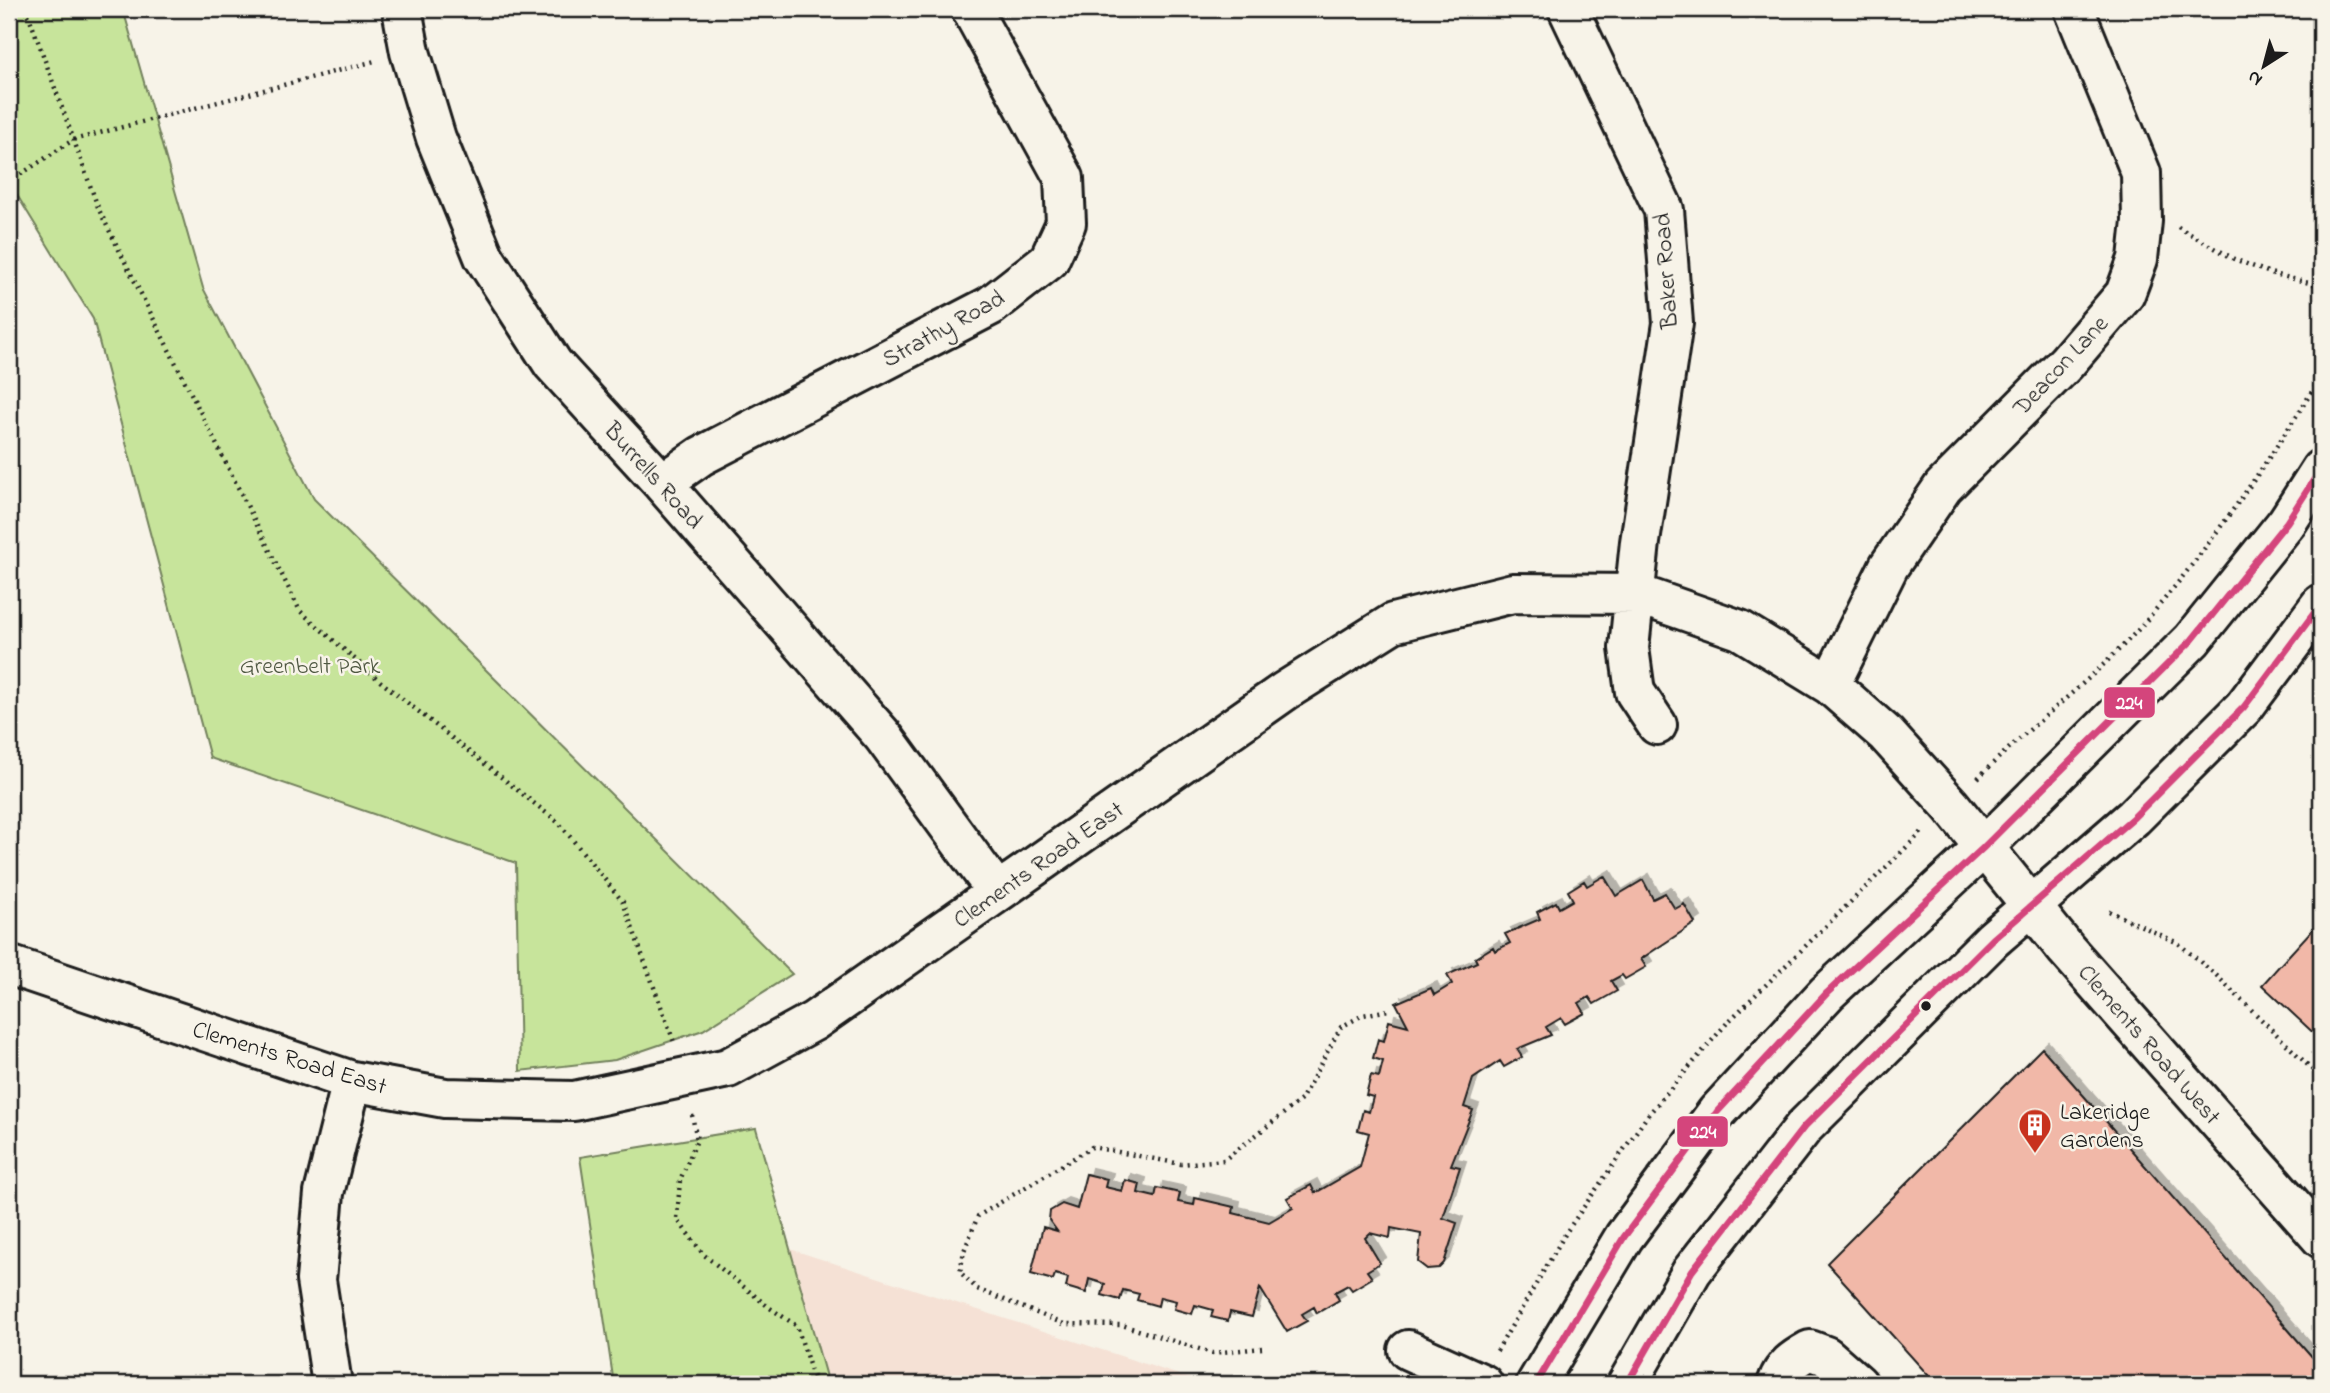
<svg xmlns="http://www.w3.org/2000/svg" width="2330" height="1393" font-family="'Indie Flower',sans-serif">
<style>
.built{fill:#f5e1d5}
.green{fill:#c7e49b;stroke:#72805c;stroke-width:2}
.building{fill:#f1b8a8;stroke:#1c1c1c;stroke-width:2;filter:url(#shadow)}
.lines{fill:none;stroke-linecap:round;stroke-linejoin:round}
.minor-casing{stroke:#1c1c1c;stroke-width:44}
.major-casing{stroke:#1c1c1c;stroke-width:44}
.path{stroke:#1c1c1c;stroke-width:4.5;stroke-dasharray:2 5;stroke-linecap:butt}
.minor{stroke:#f7f3e8;stroke-width:38}
.major{stroke:#f7f3e8;stroke-width:38}
.bus-1-casing{stroke:#f7f3e8;stroke-width:12}
.bus-1{stroke:#d4457c;stroke-width:7}
.bus-dot{fill:#1c1c1c;stroke:#f7f3e8;stroke-width:2.5}
.labels{text-anchor:middle;stroke-width:5;stroke-linejoin:round;paint-order:stroke}
.street-label{font-size:24px;fill:#1c1c1c;stroke:#f7f3e8}
.park-label{font-size:24px;fill:#4f5842;stroke:#f7f3e8}
.poi-label{font-size:24px;fill:#1c1c1c;stroke:#f7f3e8;text-anchor:start}
.line-badge{stroke:#f7f3e8;stroke-width:2.5}
.badge-label{font-size:19px;text-anchor:middle;font-weight:bold;fill:#fff}
</style>
<defs>
<filter id="shadow"><feDropShadow dx="6" dy="-6" stdDeviation="0" flood-color="#0004"/></filter>
</defs>
<rect width="100%" height="100%" fill="#f7f3e8"/>
<filter id="ink" filterUnits="userSpaceOnUse"><feTurbulence type="fractalNoise" baseFrequency=".0143" numOctaves="2"/><feDisplacementMap in="SourceGraphic" scale="14" xChannelSelector="R" yChannelSelector="G"/><feConvolveMatrix kernelMatrix="1 2 1 2 8 2 1 2 1" color-interpolation-filters="sRGB"/></filter>
<g filter="url(#ink)">
<!-- built -->
<path class="built" d="M790,1249L1207,1384H828Z"/>
<!-- green -->
<path class="green" d="M9,9H123L203,288L314,499L792,974L703,1030L615,1060L520,1071L516,863L210,758L93,319L9,182Z
M756,1128L828,1384H614L580,1157Z"/>
<!-- building -->
<path class="building" d="M1604,876L1616,896L1643,880L1653,899L1665,893L1675,909L1684,904L1695,923L1641,959L1646,967L1625,979L1622,975L1611,981L1617,991L1594,1004L1589,997L1579,1003L1585,1013L1565,1024L1561,1018L1546,1027L1551,1035L1517,1049L1522,1057L1504,1067L1500,1061L1473,1079L1464,1107L1473,1110L1451,1165L1460,1167L1443,1218L1457,1223L1444,1263L1439,1268L1427,1269L1418,1262L1421,1234L1391,1228L1390,1238L1370,1233L1365,1238L1380,1263L1367,1271L1372,1278L1352,1290L1348,1285L1335,1292L1339,1300L1317,1313L1314,1307L1302,1314L1307,1321L1287,1332L1260,1288L1252,1317L1230,1312L1228,1321L1211,1317L1213,1310L1195,1305L1192,1314L1174,1309L1176,1301L1160,1297L1158,1306L1137,1300L1139,1294L1123,1290L1120,1300L1102,1295L1105,1284L1089,1279L1086,1293L1066,1287L1068,1278L1055,1274L1053,1280L1031,1274L1043,1227L1057,1231L1049,1220L1050,1211L1062,1204L1077,1209L1086,1174L1107,1179L1105,1187L1122,1191L1125,1180L1140,1184L1138,1193L1155,1197L1157,1188L1180,1193L1178,1202L1194,1205L1195,1198L1234,1207L1233,1213L1269,1222L1293,1208L1287,1198L1311,1185L1315,1193L1360,1167L1369,1133L1358,1130L1363,1110L1369,1112L1373,1097L1366,1095L1371,1075L1379,1077L1383,1061L1373,1058L1378,1039L1384,1041L1389,1021L1408,1026L1396,1003L1431,988L1434,995L1452,984L1447,975L1477,962L1475,958L1493,947L1495,951L1510,943L1505,934L1540,919L1537,912L1556,902L1559,908L1573,900L1568,891L1584,881L1587,886Z
M2321,920V1040L2262,985Z
M2042,1048L2321,1367V1384H1936L1827,1263Z"/>
<g class="lines">
<defs>
<path id="minor" d="M402,9L410,52L436,138L484,257L553,364L662,483L883,736L997,892
M1568,9L1664,210L1673,323L1640,542L1629,648L1635,692L1657,725
M662,483L701,456L990,306L1049,260L1066,223L1064,178L971,9
M1830,685L1889,566L1943,487L2066,363L2125,294L2138,259L2142,221L2141,173L2074,9
M9,965L352,1081L445,1098L574,1101L728,1068L814,1021L1285,691L1393,623L1513,593L1637,594L1740,630L1830,685L1886,734L1951,806L2066,949L2321,1238
M1408,1350L1483,1384
M332,1384L316,1280L324,1193L352,1081
M1777,1384C1783,1366 1794,1359 1810,1350L1826,1356L1858,1384"/>
<path id="major" d="M1536,1384L1624,1237L1717,1112L1827,993L1983,848L2192,640L2287,522L2321,469
M1627,1384L1692,1271L1804,1127L1993,939L2134,817L2244,707L2321,604"/>
</defs>
<!-- minor casing -->
<use href="#minor" class="minor-casing"/>
<!-- major casing -->
<use href="#major" class="major-casing"/>
<!-- path -->
<path class="path" d="M23,9L30,19L99,210L300,611L380,681L559,823L623,902L674,1042
M9,182L73,140L375,61
M2178,227L2234,259L2270,273L2321,286
M1978,778C2031,724 2094,680 2145,622C2211,546 2268,462 2321,377
M2109,911L2178,943L2216,975L2321,1078
M692,1115L697,1140L680,1180L677,1219L703,1254L770,1308L797,1326L815,1384
M1262,1348L1212,1353L1122,1325L1064,1324L977,1289L960,1272L964,1251L978,1216L1092,1147L1181,1164L1224,1160L1301,1100L1341,1027L1363,1015L1389,1010
M1497,1351L1567,1231L1648,1115L1727,1023L1924,830"/>
<!-- minor -->
<use href="#minor" class="minor"/>
<!-- major -->
<use href="#major" class="major"/>
<defs>
<path id="bus-1" d="M1536,1384L1624,1237L1717,1112L1827,993L1983,848L2192,640L2287,522L2321,469
M1627,1384L1692,1271L1804,1127L1993,939L2134,817L2244,707L2321,604"/>
</defs>
<!-- bus-1 casing -->
<use href="#bus-1" class="bus-1-casing"/>
<!-- bus-1 -->
<use href="#bus-1" class="bus-1"/>
</g>
</g>
<!-- icons -->
<defs>
<symbol id="building-pin" viewBox="-11 -11 22 30"><path d="M0 17L-7.5 6A9.5 9.5 0 1 1 7.5 6Z" fill="#c8321e" stroke="#f7f3e8"/><path d="M-4-6H4V6H1V3H-1V6H-4ZM-2.5-4.3h1.7v1.8h-1.7ZM.8-4.3h1.7v1.8H.8ZM-2.5-1h1.7V.8h-1.7ZM.8-1h1.7V.8H.8Z" fill="#fff"/></symbol>
</defs>
<g fill-rule="evenodd">
<use href="#building-pin" x="2016" y="1106" width="38" height="52"/>
</g>
<!-- markers -->
<circle class="bus-dot" cx="1926" cy="1006" r="6"/>
<g class="labels">
<!-- street labels -->
<g class="street-label">
<text transform="translate(1665 271) rotate(-94)" y="8">Baker Road</text>
<text transform="translate(943 328) rotate(-29)" y="8">Strathy Road</text>
<text transform="translate(2060 365) rotate(-47)" y="8">Deacon Lane</text>
<text transform="translate(654 475) rotate(48)" y="8">Burrells Road</text>
<text transform="translate(1038 864) rotate(-35)" y="8">Clements Road East</text>
<text transform="translate(2150 1044) rotate(49)" y="8">Clements Road West</text>
<text transform="translate(290 1057) rotate(17)" y="8">Clements Road East</text>
</g>
<!-- park labels -->
<g class="park-label">
<text x="310" y="673">Greenbelt Park</text>
</g>
<!-- poi labels -->
<g class="poi-label">
<text x="2060" y="1119">Lakeridge<tspan x="2060" dy="28">Gardens</tspan></text>
</g>
</g>
<g class="line-badge">
<rect x="2103" y="686" width="53" height="33" rx="7" fill="#d4457c"/>
<rect x="1676" y="1115" width="53" height="33" rx="7" fill="#d4457c"/>
</g>
<g class="badge-label">
<text x="2129" y="709">224</text>
<text x="1703" y="1138">224</text>
</g>
<!-- margin -->
<rect width="2330" height="1393" fill="none" stroke="#f7f3e8" stroke-width="35"/>
<rect x="18" y="18" width="2295" height="1358" fill="none" stroke="#1c1c1c" stroke-width="2.5" filter="url(#ink)"/>
<!-- north arrow -->
<g transform="translate(2264 66) rotate(216)" stroke="#f7f3e8" stroke-width="5" paint-order="stroke">
<path d="M0-5L12 26L0 18L-12 26Z" fill="#1c1c1c"/>
<text y="-10" font-size="19" font-weight="bold" text-anchor="middle" fill="#1c1c1c">N</text>
</g>
</svg>
